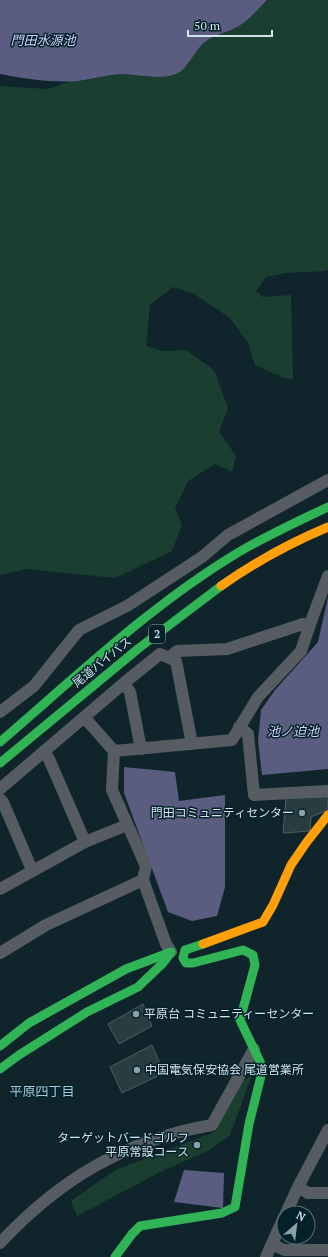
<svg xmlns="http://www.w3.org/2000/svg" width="328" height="1257" font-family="'PT Serif','Noto Sans JP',serif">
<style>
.green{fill:#1a3f31}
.water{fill:#5b5d80}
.building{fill:#293d40;stroke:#4c5e60}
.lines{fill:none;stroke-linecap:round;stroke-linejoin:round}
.street{stroke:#565c61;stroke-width:12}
.fast{stroke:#30b455;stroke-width:9}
.slow{stroke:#ff9f0a;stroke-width:9}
.poi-dot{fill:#8ca1a8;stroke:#04212a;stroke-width:1.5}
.labels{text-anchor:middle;stroke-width:3;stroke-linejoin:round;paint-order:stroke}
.shield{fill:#04212a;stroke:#93aab2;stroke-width:1}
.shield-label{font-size:11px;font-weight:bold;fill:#d0e4ec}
.street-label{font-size:12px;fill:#d0e4ec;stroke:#04212a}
.poi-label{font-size:12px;fill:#d0e4ec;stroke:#04212a;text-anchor:end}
.water-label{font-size:13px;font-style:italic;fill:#d2d4fb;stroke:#04212a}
.neighbourhood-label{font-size:13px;fill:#a2cad9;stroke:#04212a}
</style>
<rect width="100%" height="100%" fill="#0f252b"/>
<!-- green -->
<path class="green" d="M267,0H328V269L326,271L286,273L266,277L256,291L263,297L291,295L293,379L284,378L255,365L248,343L230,318L194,294L173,287L150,305L146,346L163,351L186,350L214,370L228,408L219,432L236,456L232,472L215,464L188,481L175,508L182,525L172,551L115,578L27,569L0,575V86L48,89L71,81L87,80L113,74H130L146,77H159L192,56L206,41L239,26L247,20Z
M252,1075L230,1135L210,1150L162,1171L77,1216L71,1201L115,1170L215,1132L243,1081Z"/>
<!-- water -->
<path class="water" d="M0,0H267C257,10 248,22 235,28C226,33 214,35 205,42C196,49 187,68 180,72C161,82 140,74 120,74C106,75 92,79 78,81C52,83 26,79 0,74Z
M328,597V769L262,775L258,741L261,710L275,690L318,642Z
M124,767L175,772L179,801L225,795V887L217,916L192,921L168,912L124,793Z
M184,1170L224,1173L223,1208L174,1202Z"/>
<!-- building -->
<path class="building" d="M328,797V810L311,817L310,831L283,833L286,798Z
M143,1004L152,1026L119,1044L108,1024Z
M152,1045L164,1073L122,1093L110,1067Z"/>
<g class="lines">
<!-- street -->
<path class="street" d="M169,658L177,651L227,649L303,624L309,626
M124,683L130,692L141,749
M0,712L34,686L79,630L127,606L202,557L228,535L328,480
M84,717L114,751L112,790L146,866L143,880L166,944L171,952
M239,727L248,734L254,795L328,791
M44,751L49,759L85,842
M114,751L232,740L258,697L301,651L313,616L328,576
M0,789L124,683L160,654L176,661L192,744
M0,799L3,802L32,870
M0,889L85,842L127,825
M0,953L46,925L143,880
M298,1187L308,1193H328
M286,1213L298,1187L328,1130
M0,1243C60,1179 125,1140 212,1125L254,1049
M272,1244L284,1250H328
M266,1257L284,1217"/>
<!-- fast -->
<path class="fast" d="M0,742C77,676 152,604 239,552C268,535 298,521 328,507
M0,763L139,648L221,586
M0,1046L29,1023L126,969L171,952
M0,1069L19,1055L87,1012L138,987L163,963L171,952
M115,1257L132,1234L140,1226L222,1213L235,1207L249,1124L263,1068L240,1020L255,965L253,955L243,950L193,963H186L183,958L185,950L203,944"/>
<!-- slow -->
<path class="slow" d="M221,586C255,562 290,543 328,527
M203,944L263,922L273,905L291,865L306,843L328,815"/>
</g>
<!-- markers -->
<g class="poi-dot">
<circle cx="302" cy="813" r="4"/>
<circle cx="136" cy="1014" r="4"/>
<circle cx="137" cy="1070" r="4"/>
<circle cx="197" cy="1145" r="4"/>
</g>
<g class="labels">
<!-- shield labels -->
<rect class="shield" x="149" y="625" width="16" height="18" rx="3"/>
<g class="shield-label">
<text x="157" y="638">2</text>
</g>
<!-- street labels -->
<g class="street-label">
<text transform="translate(102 662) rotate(-39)" y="4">尾道バイパス</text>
</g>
<!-- poi labels -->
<g class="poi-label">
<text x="294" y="817">門田コミュニティセンター</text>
<text x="144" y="1018" text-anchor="start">平原台 コミュニティーセンター</text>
<text x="145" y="1074" text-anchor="start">中国電気保安協会 尾道営業所</text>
<text x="189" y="1142">ターゲットバードゴルフ<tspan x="189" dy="14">平原常設コース</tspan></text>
</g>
<!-- water labels -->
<g class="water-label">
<text x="43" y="45">門田水源池</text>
<text x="293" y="736">池ノ迫池</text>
</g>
<!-- neighbourhood labels -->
<g class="neighbourhood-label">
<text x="42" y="1096">平原四丁目</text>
</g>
</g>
<!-- north arrow -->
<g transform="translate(296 1225) rotate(28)"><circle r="19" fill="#04212a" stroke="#566f78"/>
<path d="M0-3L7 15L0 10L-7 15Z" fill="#8ca1a8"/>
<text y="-6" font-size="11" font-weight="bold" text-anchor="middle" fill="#d0e4ec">N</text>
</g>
<!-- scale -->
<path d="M188 30v6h84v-6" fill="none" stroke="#d0e4ec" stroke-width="2"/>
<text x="194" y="30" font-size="12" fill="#d0e4ec" stroke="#04212a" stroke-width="3" paint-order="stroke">50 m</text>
</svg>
